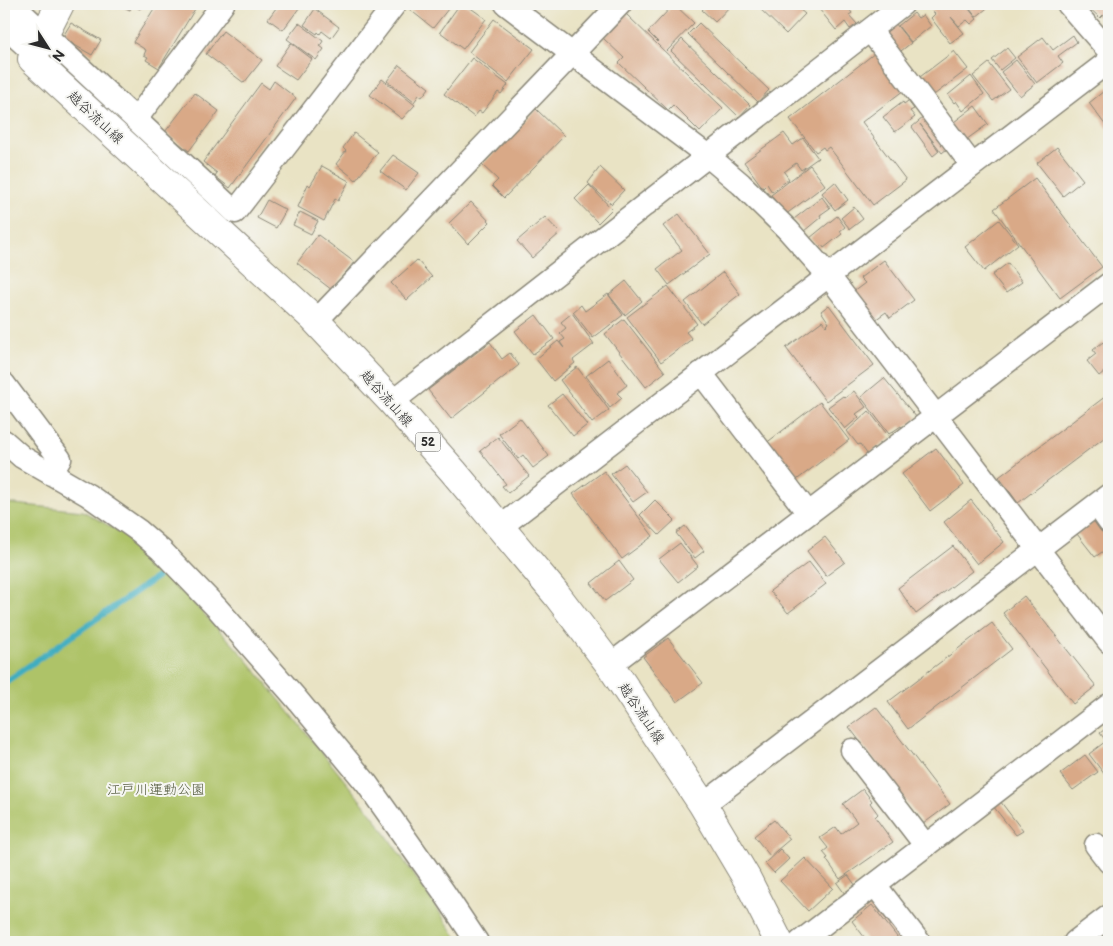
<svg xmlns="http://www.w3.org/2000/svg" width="1113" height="946" font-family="'Balsamiq Sans','Klee One',sans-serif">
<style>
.green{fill:#aec367;stroke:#6c7749}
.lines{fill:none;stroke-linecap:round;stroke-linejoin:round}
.stream{stroke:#41adc0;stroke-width:6}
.building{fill:#d9a987}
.minor-casing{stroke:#8a8778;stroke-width:25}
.major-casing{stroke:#8a8778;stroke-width:30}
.minor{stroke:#fff;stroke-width:22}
.major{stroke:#fff;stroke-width:28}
.labels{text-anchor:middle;stroke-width:4;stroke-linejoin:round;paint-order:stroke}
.shield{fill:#f6f6f2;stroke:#686867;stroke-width:1}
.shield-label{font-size:12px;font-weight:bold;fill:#2b2b2b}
.street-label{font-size:14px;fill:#2b2b2b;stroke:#f6f6f2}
.park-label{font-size:14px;fill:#52593d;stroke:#f6f6f2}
</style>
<rect width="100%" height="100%" fill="#f6f6f2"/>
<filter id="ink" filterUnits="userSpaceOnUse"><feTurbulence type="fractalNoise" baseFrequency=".02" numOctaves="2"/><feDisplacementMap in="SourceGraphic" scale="10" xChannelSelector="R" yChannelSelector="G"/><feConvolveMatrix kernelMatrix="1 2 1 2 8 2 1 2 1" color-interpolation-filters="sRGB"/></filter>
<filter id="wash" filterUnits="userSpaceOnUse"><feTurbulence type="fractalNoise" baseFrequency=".0096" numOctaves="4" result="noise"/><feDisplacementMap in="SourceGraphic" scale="20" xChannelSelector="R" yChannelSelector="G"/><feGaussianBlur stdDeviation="1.12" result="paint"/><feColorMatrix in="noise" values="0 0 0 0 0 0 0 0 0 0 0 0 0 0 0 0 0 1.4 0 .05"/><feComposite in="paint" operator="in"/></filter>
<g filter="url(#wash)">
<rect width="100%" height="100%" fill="#e9e3c4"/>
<!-- green -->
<path class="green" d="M4,503L83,511L120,532L164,572L244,656L374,817L460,942H4Z"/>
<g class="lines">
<!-- stream -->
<path class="stream" d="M4,683L157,577"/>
</g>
<g id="blocks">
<!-- building -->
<path class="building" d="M117,4H143L140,9L132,5L130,10Z
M157,4H198L159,68L146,60L148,57L144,55L146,50L133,42Z
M279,4H302L283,30L268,19Z
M413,4H452L433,28L409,9Z
M460,4H465L486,19L463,49L440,32Z
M674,4L694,23L667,51L648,32Z
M708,4H732L715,22L702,10Z
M755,4H793L805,14L786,34Z
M826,4H845L852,13L849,15L857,24L850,29L845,22L836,30L819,9Z
M927,4H965L977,19L971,24L967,20L959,26L951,17L964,33L950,43L931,18L935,14Z
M966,4H990L991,5L976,17Z
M1085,4H1109V22L1103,15L1100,18Z
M315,9L339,27L331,38L322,31L320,34L318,32L317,34L304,25Z
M914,13L918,18L923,15L931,26L911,42L898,26Z
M626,14L723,108L700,132L673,105L668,110L619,63L624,58L603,38Z
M494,19L534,49L508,82L469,52Z
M71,23L101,40L92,55L62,38Z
M299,23L323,41L320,46L324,49L316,60L287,39Z
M699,23L769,90L758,102L688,34Z
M895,23L911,43L896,55L883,32Z
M223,31L262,60L244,83L206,54Z
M1073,35L1077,42L1058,56L1063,63L1037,83L1017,57L1043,37L1053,50Z
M682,39L750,105L739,117L671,51Z
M291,43L312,59L296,80L275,66Z
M1007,48L1015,58L1000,70L992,60Z
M954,51L968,69L930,98L916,80Z
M875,53L904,90L862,122L906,180L873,205L829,147L825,150L823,147L816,152L790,119Z
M472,58L508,85L501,94L498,92L482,113L479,111L474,117L444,94Z
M1016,60L1035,84L1020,96L1001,72Z
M989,63L1009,89L993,101L973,76Z
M399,65L429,88L422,97L419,95L414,102L387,81Z
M971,76L984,94L963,111L956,101L954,103L948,95Z
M382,79L415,105L402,119L370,95Z
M274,81L296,98L230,188L215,176L217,173L203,162L261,83L269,89Z
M1109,87V130L1089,103Z
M195,93L219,111L189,151L165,132Z
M908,101L914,109L910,111L915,117L895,132L883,117L903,102L904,104Z
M975,106L988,124L963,142L950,125Z
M536,109L564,136L504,198L492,186L498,180L482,165Z
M924,117L948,148L942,153L920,124L939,151L933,156L912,127Z
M354,133L378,152L356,180L336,164L346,151L343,148Z
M784,133L793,145L803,138L818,158L801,170L796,163L784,172L789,179L772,192L767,184L763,188L744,162Z
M1057,147L1083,180L1063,196L1037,163Z
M393,155L419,173L406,190L380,171Z
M810,165L825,185L785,215L771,195Z
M322,166L349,181L338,201L335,199L324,221L298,207L308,184L310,186Z
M600,167L624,190L611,204L588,183Z
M1035,178L1102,267L1060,298L994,209Z
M835,182L848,200L835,210L822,193Z
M589,185L612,209L598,223L575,199Z
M822,197L830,208L820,215L821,217L804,231L794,219Z
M267,200L286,210L276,228L257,218Z
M471,202L490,222L468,244L449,223Z
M854,207L863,219L850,229L841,218Z
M300,212L318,221L311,234L293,225Z
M679,214L710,254L669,285L657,269L682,250L663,226Z
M837,216L845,227L840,231L842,234L824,248L822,245L818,248L810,238Z
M545,217L560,233L532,258L517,241Z
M999,220L1018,244L984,271L965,247Z
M318,235L354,262L332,290L297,263Z
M417,260L432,277L407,300L391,283Z
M884,260L914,300L890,318L886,312L875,320L853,292L865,283L860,278Z
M1008,263L1022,282L1006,293L992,275Z
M723,272L740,294L702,324L685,302Z
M626,281L642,301L625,315L609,295Z
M668,286L697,324L686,332L692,339L661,362L627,317Z
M608,294L623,315L593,338L573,312L581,305L585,311Z
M829,305L874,365L826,401L786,348L822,321L826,326L829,323L821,311Z
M572,313L594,344L573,360L575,363L553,381L536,359L558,341L564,348L560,342L565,339L560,333L566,328L561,322Z
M536,315L554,339L533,354L515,331Z
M624,319L665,372L646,387L605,334Z
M490,342L502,359L510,353L519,365L451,419L428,390Z
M1103,342L1106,346L1109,343V368L1099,376L1087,361L1096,354L1093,350Z
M608,359L627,385L617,393L622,398L610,408L586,376Z
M577,367L609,410L592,423L560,380Z
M884,378L917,418L903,429L901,426L889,434L861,397Z
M854,391L866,407L856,414L859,417L845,429L828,407L843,396L845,398Z
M562,394L587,425L573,436L548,405Z
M1106,396L1109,400V434L1018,503L999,477Z
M820,402L849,440L794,482L765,444Z
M869,411L890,438L868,455L860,444L858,445L847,431Z
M520,418L549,456L533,468L523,455L518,459L499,434Z
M498,437L529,476L508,493L502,486L506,484L480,451Z
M936,448L964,485L930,511L902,474Z
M625,464L647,492L633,502L611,474Z
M604,471L653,536L622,559L573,494Z
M655,500L675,520L659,535L640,515Z
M971,500L1004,542L977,564L944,522Z
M1095,520L1109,538V547L1095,557L1077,534Z
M685,526L704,551L695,558L676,533Z
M825,537L845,562L826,576L807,551Z
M680,543L698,566L678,582L659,559Z
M953,546L972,571L916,614L898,588Z
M619,561L633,580L605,601L591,583Z
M809,562L826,584L788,613L770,591Z
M1024,596L1096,686L1073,704L1003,613Z
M992,623L1012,649L908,729L888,702Z
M668,638L703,683L677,702L643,657Z
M876,707L950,804L923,824L849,727Z
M1109,726V772L1105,775L1089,754L1106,741L1100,733Z
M1085,755L1098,772L1073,790L1060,774Z
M863,789L872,801L870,803L878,814L875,817L893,842L840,879L826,859L828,858L823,852L828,848L820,838L836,827L841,834L857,822L843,804Z
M1000,801L1023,831L1016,835L993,806Z
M774,820L790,839L770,856L754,836Z
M780,849L789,859L774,873L765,863Z
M805,858L833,888L808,911L780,881Z
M848,875L856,886L845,894L837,883Z
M872,905L901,942H868L852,921Z"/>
</g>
</g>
<g filter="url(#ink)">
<use href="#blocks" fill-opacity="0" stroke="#8a8778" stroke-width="1"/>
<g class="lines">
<defs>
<path id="minor" d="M12,4L235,212L395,4
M506,4L708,156L741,184L788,230L828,275L1109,642
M1068,4L1109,51
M4,26L35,54
M870,30L972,165
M136,119L223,4
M316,321L620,4
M701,373L808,513
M4,384L60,459L51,474
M392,402L903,4
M4,441L22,457L88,495L139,531L161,550L218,609L295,697L367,784L443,891L477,942
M1097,505L1109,522
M499,528L1109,61
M610,665L1109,284
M852,750L926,846
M703,805L1109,495
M1096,845L1109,862
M875,885L919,942
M800,942L1109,705
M1075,942L1109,916"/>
<path id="major" d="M60,4L32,59L312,317L392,402L453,471L556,594L610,665L703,805L747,879L779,942"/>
</defs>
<!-- minor casing -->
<use href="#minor" class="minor-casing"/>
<!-- major casing -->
<use href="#major" class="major-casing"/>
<!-- minor -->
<use href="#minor" class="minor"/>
<!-- major -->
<use href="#major" class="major"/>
</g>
</g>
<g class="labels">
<!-- shield labels -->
<rect class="shield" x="415.5" y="432.5" width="25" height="19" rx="4"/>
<g class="shield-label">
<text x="428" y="446">52</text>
</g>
<!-- street labels -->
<g class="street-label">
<text transform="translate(96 117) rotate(43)" y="5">越谷流山線</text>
<text transform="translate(387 398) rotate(48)" y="5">越谷流山線</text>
<text transform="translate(642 713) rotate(56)" y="5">越谷流山線</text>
</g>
<!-- park labels -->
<g class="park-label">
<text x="156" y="794">江戸川運動公園</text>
</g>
</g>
<!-- margin -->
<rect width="1113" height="946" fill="none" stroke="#f6f6f2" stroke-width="20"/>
<!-- north arrow -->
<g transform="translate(48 48) rotate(126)" stroke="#f6f6f2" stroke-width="4" paint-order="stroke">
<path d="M0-4L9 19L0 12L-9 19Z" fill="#2b2b2b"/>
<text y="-8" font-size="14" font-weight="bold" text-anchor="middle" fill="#2b2b2b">N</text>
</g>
</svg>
